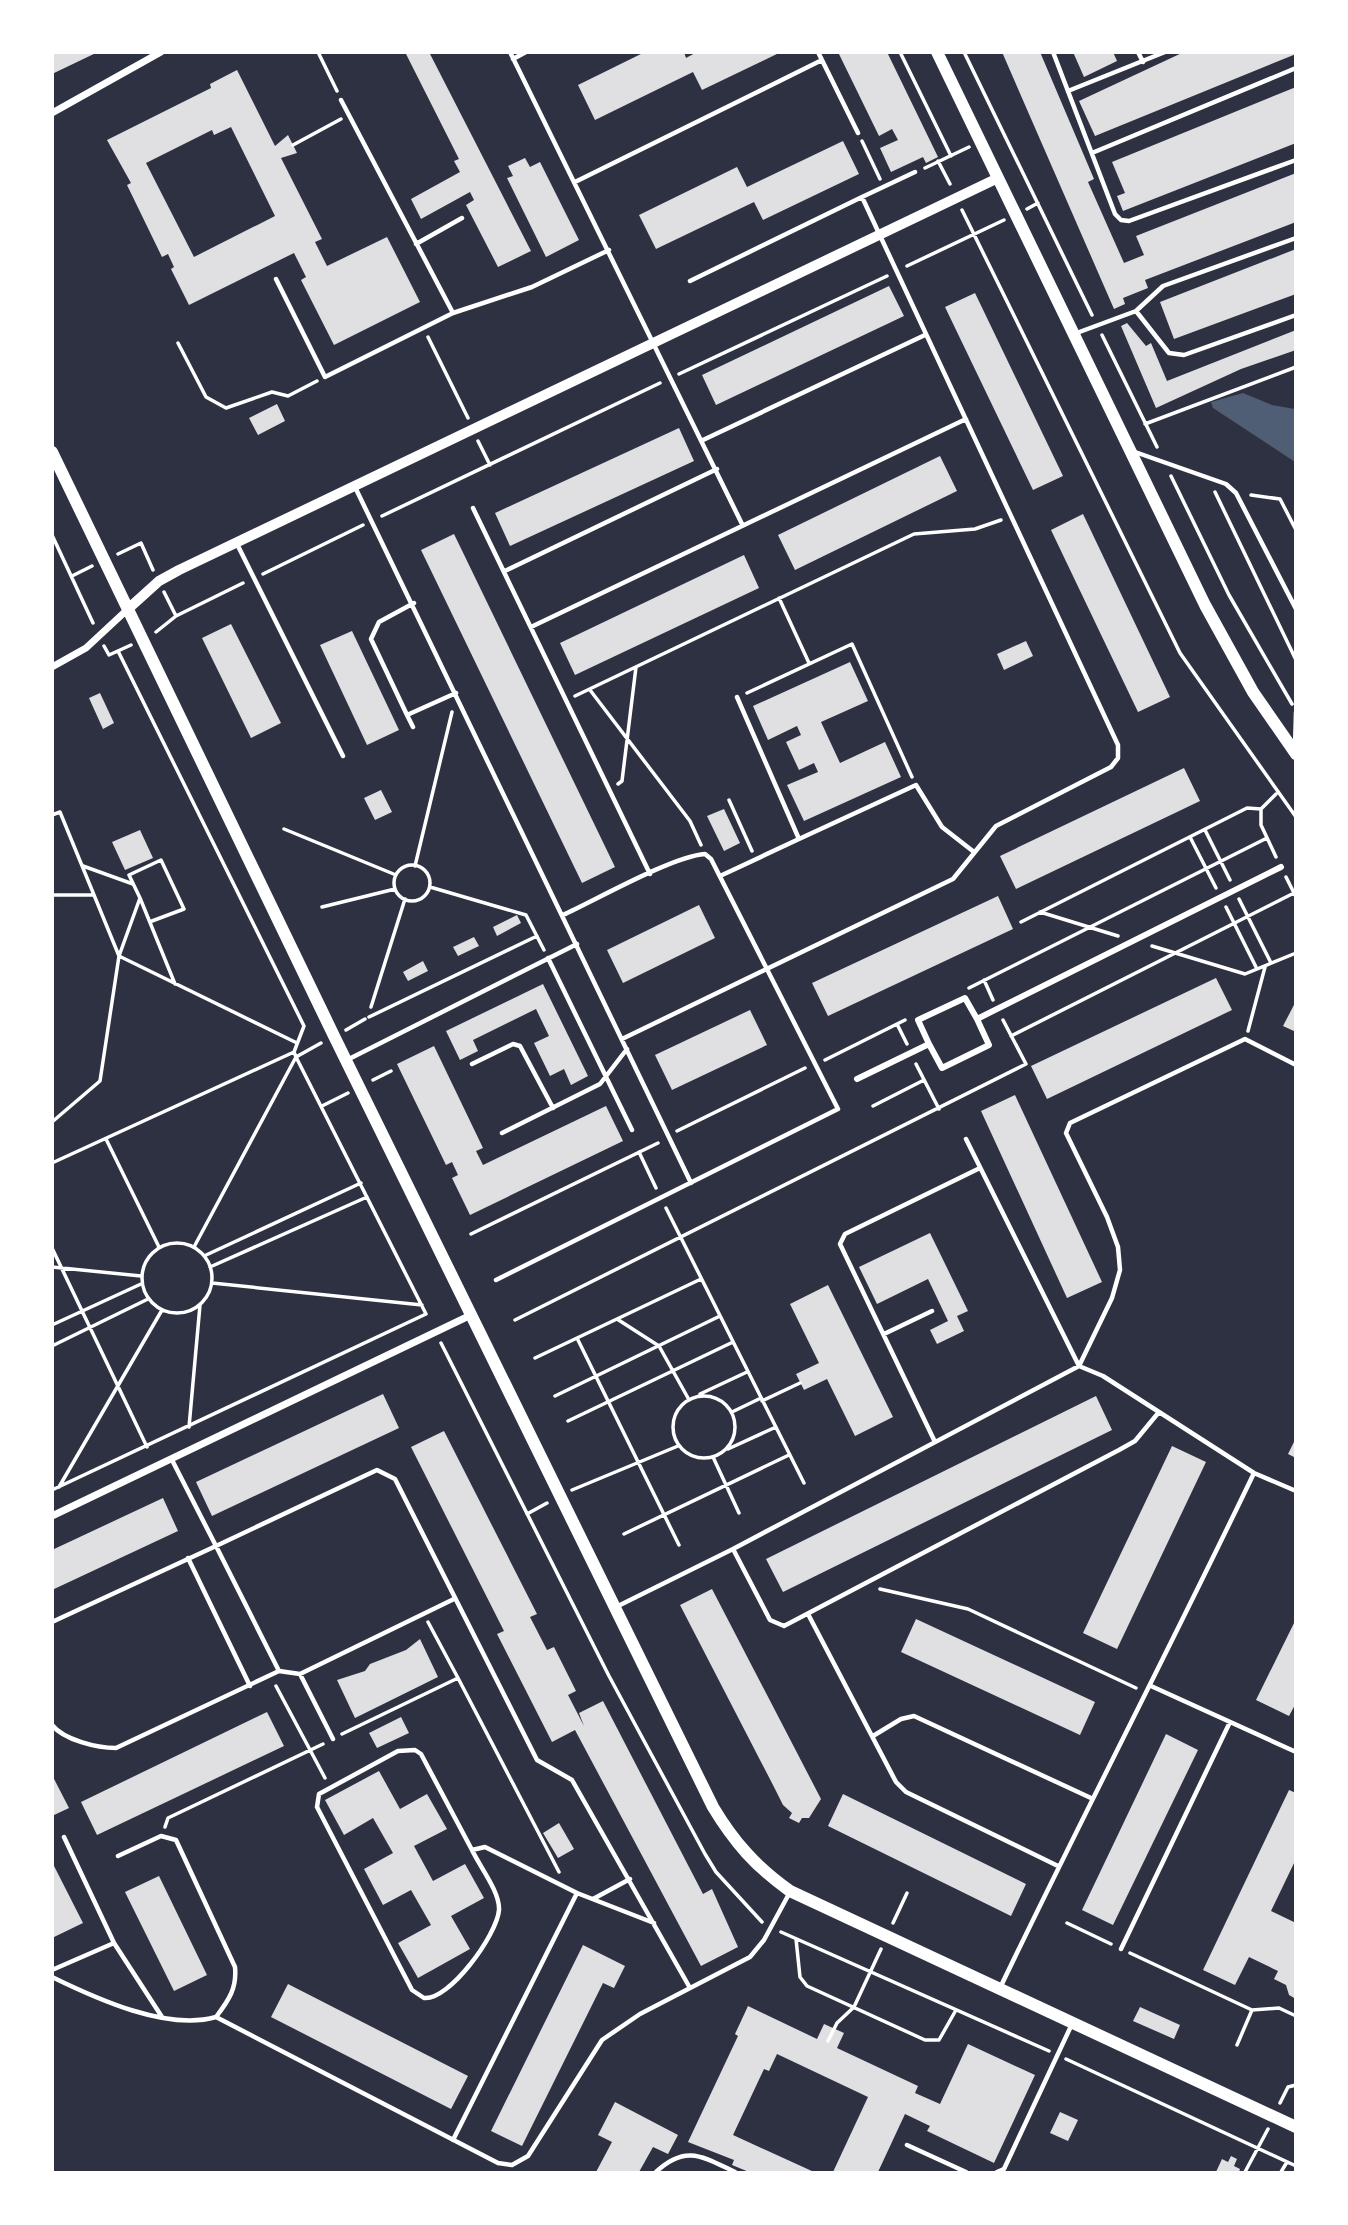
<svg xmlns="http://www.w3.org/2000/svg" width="1348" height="2225" font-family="'PT Sans Narrow',sans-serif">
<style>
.water{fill:#4f5d75}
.building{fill:#e0e0e3;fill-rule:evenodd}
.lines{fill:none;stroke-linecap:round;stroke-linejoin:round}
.path{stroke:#fff;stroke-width:3.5}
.service{stroke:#fff;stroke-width:4.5}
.pedestrian{stroke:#fff;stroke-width:6}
.minor{stroke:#fff;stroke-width:7}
.tertiary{stroke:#fff;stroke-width:10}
.secondary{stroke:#fff;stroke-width:12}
.primary{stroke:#fff;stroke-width:12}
</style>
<rect width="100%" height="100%" fill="#2d3142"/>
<!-- water -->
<path class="water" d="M1243,393L1272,405L1295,409V462L1213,408L1211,402Z"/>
<!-- building -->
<path class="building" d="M52,52H98L52,74Z
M405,52H429L531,251L498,267L466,205L474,200L470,192L421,219L411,199L460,172L454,161L459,159Z
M645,52H684L686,58L697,52H781L702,90L693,72L595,120L578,85Z
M838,52H887L938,157L926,163L923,157L891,172L880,148L898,140L892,129L879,136Z
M1002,52H1040L1094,179L1088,182L1124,263L1144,255L1136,236L1296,173V222L1145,280L1148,288L1123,298L1125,304L1114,309Z
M1073,52H1113L1117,61L1084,77Z
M1184,52L1296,54L1095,136L1079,101Z
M237,70L275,146L288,135L297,153L281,158L322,239L315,242L327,266L387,237L420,302L334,345L301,280L306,277L294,253L189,305L171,269L174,267L168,254L162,257L127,185L131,183L107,140L211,88L210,84ZM231,127L275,216L194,257L146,163L212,130L214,135Z
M1296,87V143L1123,211L1117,196L1125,193L1112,162Z
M843,141L859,174L763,220L754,202L656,249L639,215L737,167L747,187Z
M525,158L530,167L540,162L579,240L546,257L507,178L513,176L508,166Z
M1296,249V294L1174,339L1160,302Z
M889,286L904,316L716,405L702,375Z
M975,293L1063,476L1033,490L945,307Z
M1127,323L1146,346L1151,343L1167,381L1296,330V350L1241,369L1156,408L1121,326Z
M277,404L285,421L258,435L249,418Z
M679,428L694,461L510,546L495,513Z
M940,456L957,491L795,570L778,535Z
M1083,514L1170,697L1138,712L1051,530Z
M454,534L615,867L582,883L421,550Z
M744,555L759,588L575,675L560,643Z
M231,624L281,723L251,738L202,638Z
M352,631L399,730L367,745L320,645Z
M1026,641L1033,656L1004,670L997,654Z
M850,662L868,701L821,722L840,763L885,742L901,777L804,821L787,785L818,772L814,763L799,770L786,742L801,735L797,726L768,740L753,706Z
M100,693L114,723L103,729L89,698Z
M1184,768L1200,801L1016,889L1000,856Z
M381,790L392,812L375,820L364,798Z
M724,809L740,843L724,851L707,816Z
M140,830L153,858L125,870L112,842Z
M998,896L1013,929L828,1016L812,983Z
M699,905L715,938L623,983L607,950Z
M517,915L521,923L497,936L493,927Z
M474,937L479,946L458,956L453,947Z
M423,961L428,971L408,981L403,972Z
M1216,978L1232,1010L1047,1099L1031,1066Z
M543,984L588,1076L571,1085L564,1069L550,1076L534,1043L549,1036L536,1009L473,1040L478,1051L460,1060L446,1031Z
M1296,1001V1032L1283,1026Z
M750,1010L767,1045L672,1090L655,1055Z
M434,1046L483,1148L476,1151L483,1165L606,1106L623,1141L470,1215L452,1178L458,1175L452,1162L446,1165L397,1064Z
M1015,1095L1102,1282L1067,1298L981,1111Z
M930,1233L968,1311L957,1316L964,1331L937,1344L930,1330L948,1321L928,1279L877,1304L859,1267Z
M828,1285L893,1417L855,1436L827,1379L804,1390L796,1374L819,1363L790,1304Z
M383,1394L399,1428L212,1516L196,1482Z
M1096,1396L1112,1430L783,1592L766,1559Z
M444,1431L537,1614L530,1617L547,1650L554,1647L576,1691L568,1695L584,1726L579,1713L603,1701L703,1894L712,1889L738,1947L701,1966L575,1730L552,1742L497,1634L504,1631L411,1447Z
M1296,1438V1458L1288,1454Z
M1172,1446L1206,1462L1117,1649L1083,1633Z
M163,1498L178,1531L52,1590V1550Z
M712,1589L821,1799L809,1818H802L799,1823L789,1818L792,1813L783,1805L774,1787L680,1605Z
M916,1619L1095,1702L1080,1735L901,1652Z
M1296,1619V1703L1289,1716L1256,1700Z
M420,1639L438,1677L355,1718L337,1680L365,1671L370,1664L406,1650Z
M267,1712L284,1746L97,1835L81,1802Z
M401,1717L409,1733L377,1748L369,1733Z
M1166,1734L1198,1750L1113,1925L1082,1910Z
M379,1771L400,1809L427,1794L447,1829L414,1846L433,1881L465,1864L484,1898L451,1916L470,1949L418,1978L398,1943L431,1925L411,1890L383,1905L364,1869L393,1853L373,1818L344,1835L325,1800Z
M52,1775L69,1808L52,1816Z
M1289,1790L1296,1793V1859L1271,1911L1296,1923V1999L1289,1995L1286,1985L1274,1979L1278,1971L1249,1957L1235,1985L1203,1970Z
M843,1794L1026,1884L1011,1916L828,1826Z
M559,1823L574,1849L558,1858L543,1833Z
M52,1862L83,1923L52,1938Z
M159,1876L207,1975L174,1991L125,1892Z
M583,1945L625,1966L614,1988L603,1983L522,2146L491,2131Z
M288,1984L468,2076L451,2109L271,2017Z
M748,2006L817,2039L824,2024L844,2033L837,2048L918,2086L915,2093L940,2104L968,2044L1035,2075L994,2163L927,2131L930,2126L905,2114L878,2172H833L868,2097L777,2054L769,2071L764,2069L733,2135L814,2172H749L732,2165L734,2160L688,2142L738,2036L735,2034Z
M1140,2007L1180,2025L1174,2039L1133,2021Z
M615,2102L678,2135L668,2154L653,2147L639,2172H596L612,2142L598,2135Z
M1060,2112L1078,2120L1068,2141L1050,2133Z
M1231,2156L1237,2159L1234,2166L1240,2169L1239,2172H1216L1222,2159L1228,2162Z"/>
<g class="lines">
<!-- path -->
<path class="path" d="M318,52L337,91
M900,52L951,156
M964,52L1092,315
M862,141L880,179
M293,145L341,119
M938,161L950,184
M925,168L969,147
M1027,209L1038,203
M962,210L1180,653L1296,817
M907,266L1004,220
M1102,335L1157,447
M428,337L468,418
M178,343L206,397L226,408L272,392L288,396L317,381
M679,374L887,276
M1145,424L1296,367
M478,441L490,465
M1171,476L1229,595L1292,704
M1215,492L1296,660
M1251,495L1280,499L1296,530
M382,516L660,383
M52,535L93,623
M118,554L141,543L153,570
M263,574L363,525
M72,576L92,566
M779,598L809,663
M176,616L243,583
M156,632L176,616L164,592
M104,646L109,655L131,645
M118,651L304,1026L294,1052
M590,690L690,821L701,845
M747,693L852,644L912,777
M575,696L914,534L975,529L1001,520
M618,784L622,781L636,667
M1276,794L1261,809V825L1276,857
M729,800L752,851
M52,815L60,812L119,956L100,1081L52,1122
M284,829L396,875
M1205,830L1230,880
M1190,837L1216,888
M394 883a18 18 0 1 1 36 0a18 18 0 1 1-36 0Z
M83,866L133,884
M415,866L452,712
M1286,877L1296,897
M430,887L526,915L544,950
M52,895H94
M140,898L129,875L161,860L184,909L152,921
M1239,899L1271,963
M322,907L395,889
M1226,907L1257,969
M1040,912L1118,936
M1021,922L1247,808L1261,809
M1152,946L1245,974L1296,953
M984,980L993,1000
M175,984L140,898L119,956L297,1043
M969,988L1267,838
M371,1007L405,899
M369,1017L537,936
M897,1024L907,1044
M346,1030L365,1019
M1248,1031L1265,967
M1011,1036L1294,893
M825,1060L905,1020
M916,1064L939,1109
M373,1080L391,1071
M322,1106L348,1093
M873,1106L924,1080
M677,1131L805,1068
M106,1139L159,1247
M639,1152L656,1188
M52,1163L294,1052L296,1057L321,1043
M666,1208L804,1483
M471,1234L658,1143
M142 1278a35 35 0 1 1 70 0a35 35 0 1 1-70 0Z
M52,1248L147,1447
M204,1256L361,1183
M52,1267L141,1276
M210,1267L367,1197
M212,1283L422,1305
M617,1319L659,1346L688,1398
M515,1320L1026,1064L1003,1020
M52,1325L141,1284
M577,1338L679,1545
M441,1343L609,1676L705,1854L716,1872L762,1922
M52,1346L148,1299
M535,1358L701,1279
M700,1394L747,1372
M673 1427a31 31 0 1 1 62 0a31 31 0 1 1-62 0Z
M555,1396L720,1316
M762,1401L800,1383
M732,1412L761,1398
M568,1421L733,1342
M189,1427L200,1305
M728,1449L776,1427
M713,1457L739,1513
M59,1487L162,1310
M52,1490L426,1314L296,1057L194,1247
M572,1490L678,1446
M527,1514L547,1503
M624,1534L789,1455
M880,1589L968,1609L1136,1688
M458,1678L559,1872
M276,1686L325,1778
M342,1734L458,1678L428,1622
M165,1827L168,1818L323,1744
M893,1923L907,1893
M1067,1923L1111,1944
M781,1932L1049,2051
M796,1939L800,1977L807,1986L925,2040H939L956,2010
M1130,1953L1252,2010L1279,2008L1296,2016
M828,2041L837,2023L854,2007L881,1949
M1237,2045L1252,2010
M1066,2059L1296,2166
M1280,2103L1288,2087L1296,2085
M1245,2172L1268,2129
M1281,2172L1287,2162"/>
<!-- service -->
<path class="service" d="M510,52L742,524
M818,52L858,133
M1053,52L1115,214L1121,220L1129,221L1296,160
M1138,52L1143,62
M513,59L526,52
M1068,91L1165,52
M341,100L453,313
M1092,153L1296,68
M575,182L822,60
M862,197L915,172
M416,244L462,218
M276,279L325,377L453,313L532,287L609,250
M1136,311L1169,353L1184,355L1296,315
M1074,334L1136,311L1163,286L1296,238
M703,440L925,335
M1135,452L1226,484L1236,493L1296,609
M355,487L691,1183
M473,508L650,874
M237,544L343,756
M505,571L717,469
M414,603L379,622L371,639L407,715L456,693
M531,627L966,419
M737,697L799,839L916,785L942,827L974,852
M407,715L413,727
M1295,747L1296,712
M720,876L799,839
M548,958L632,1130
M622,1039L953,879L996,826L1111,767L1118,758V745L862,197L690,281
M347,1060L577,944
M472,1064L513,1044L520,1046L553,1108
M502,1133L600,1084L627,1049
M966,1139L1079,1366L1103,1376L1254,1473L1296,1491
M496,1280L838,1109L711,859L705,854C673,856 596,900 563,915
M884,1334L932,1311
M935,1442L840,1244L845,1234L980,1168
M172,1460L216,1546L377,1470L395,1479L537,1760L572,1780L690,1988
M733,1549L770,1620L784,1626L1119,1450L1135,1441L1159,1412
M188,1558L250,1686
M616,1607L733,1549L1079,1366L1112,1298L1120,1270L1118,1247L1107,1217L1066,1133L1070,1123L1245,1039L1296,1065
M808,1614L896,1782L906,1792L1058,1866
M52,1622L216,1546L279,1671L300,1674L454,1599
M300,1674L333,1739
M1151,1686L1296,1752
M52,1725C64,1740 97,1748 116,1748L279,1671
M873,1736L901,1719L914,1716L1091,1798
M64,1837L114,1943L162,2017
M472,1850C480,1867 500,1892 499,1910C497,1935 449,2001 424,1998L412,1990L317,1807L319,1794L398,1751L415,1750L421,1754L472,1850L485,1847L577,1893
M118,1856L161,1836L176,1840L235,1967C237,1988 229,2000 216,2017
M593,1899L630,1879
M1121,1949L1230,1722
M52,1970L114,1943
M52,1977C97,1999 167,2031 216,2017L498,2163L512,2165L528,2156L602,2040L640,2014L750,1957L764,1940L790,1892
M1000,1988C1083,1815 1171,1646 1254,1473
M453,2140L577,1893L654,1923
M907,2145L966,2172
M656,2172C686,2144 703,2157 735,2172
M997,2172L1004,2169L1072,2024"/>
<!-- pedestrian -->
<path class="pedestrian" d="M929,1044L942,1068L989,1045L977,1019
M857,1079L929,1044L918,1020L965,998L977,1019L1281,867"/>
<!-- minor -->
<path class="minor" d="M52,113L161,52
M52,667L86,648L128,609
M52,1516L471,1315"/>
<!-- tertiary -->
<path class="tertiary" d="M128,609L159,581L179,570L998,178"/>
<!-- secondary -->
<path class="secondary" d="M52,452L334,1036L713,1807C734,1842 756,1867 790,1891L1296,2127"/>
<!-- primary -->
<path class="primary" d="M937,52L1205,605L1253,692L1296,754"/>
</g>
<!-- border -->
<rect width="1348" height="2225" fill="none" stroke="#ffffff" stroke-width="108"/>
</svg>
